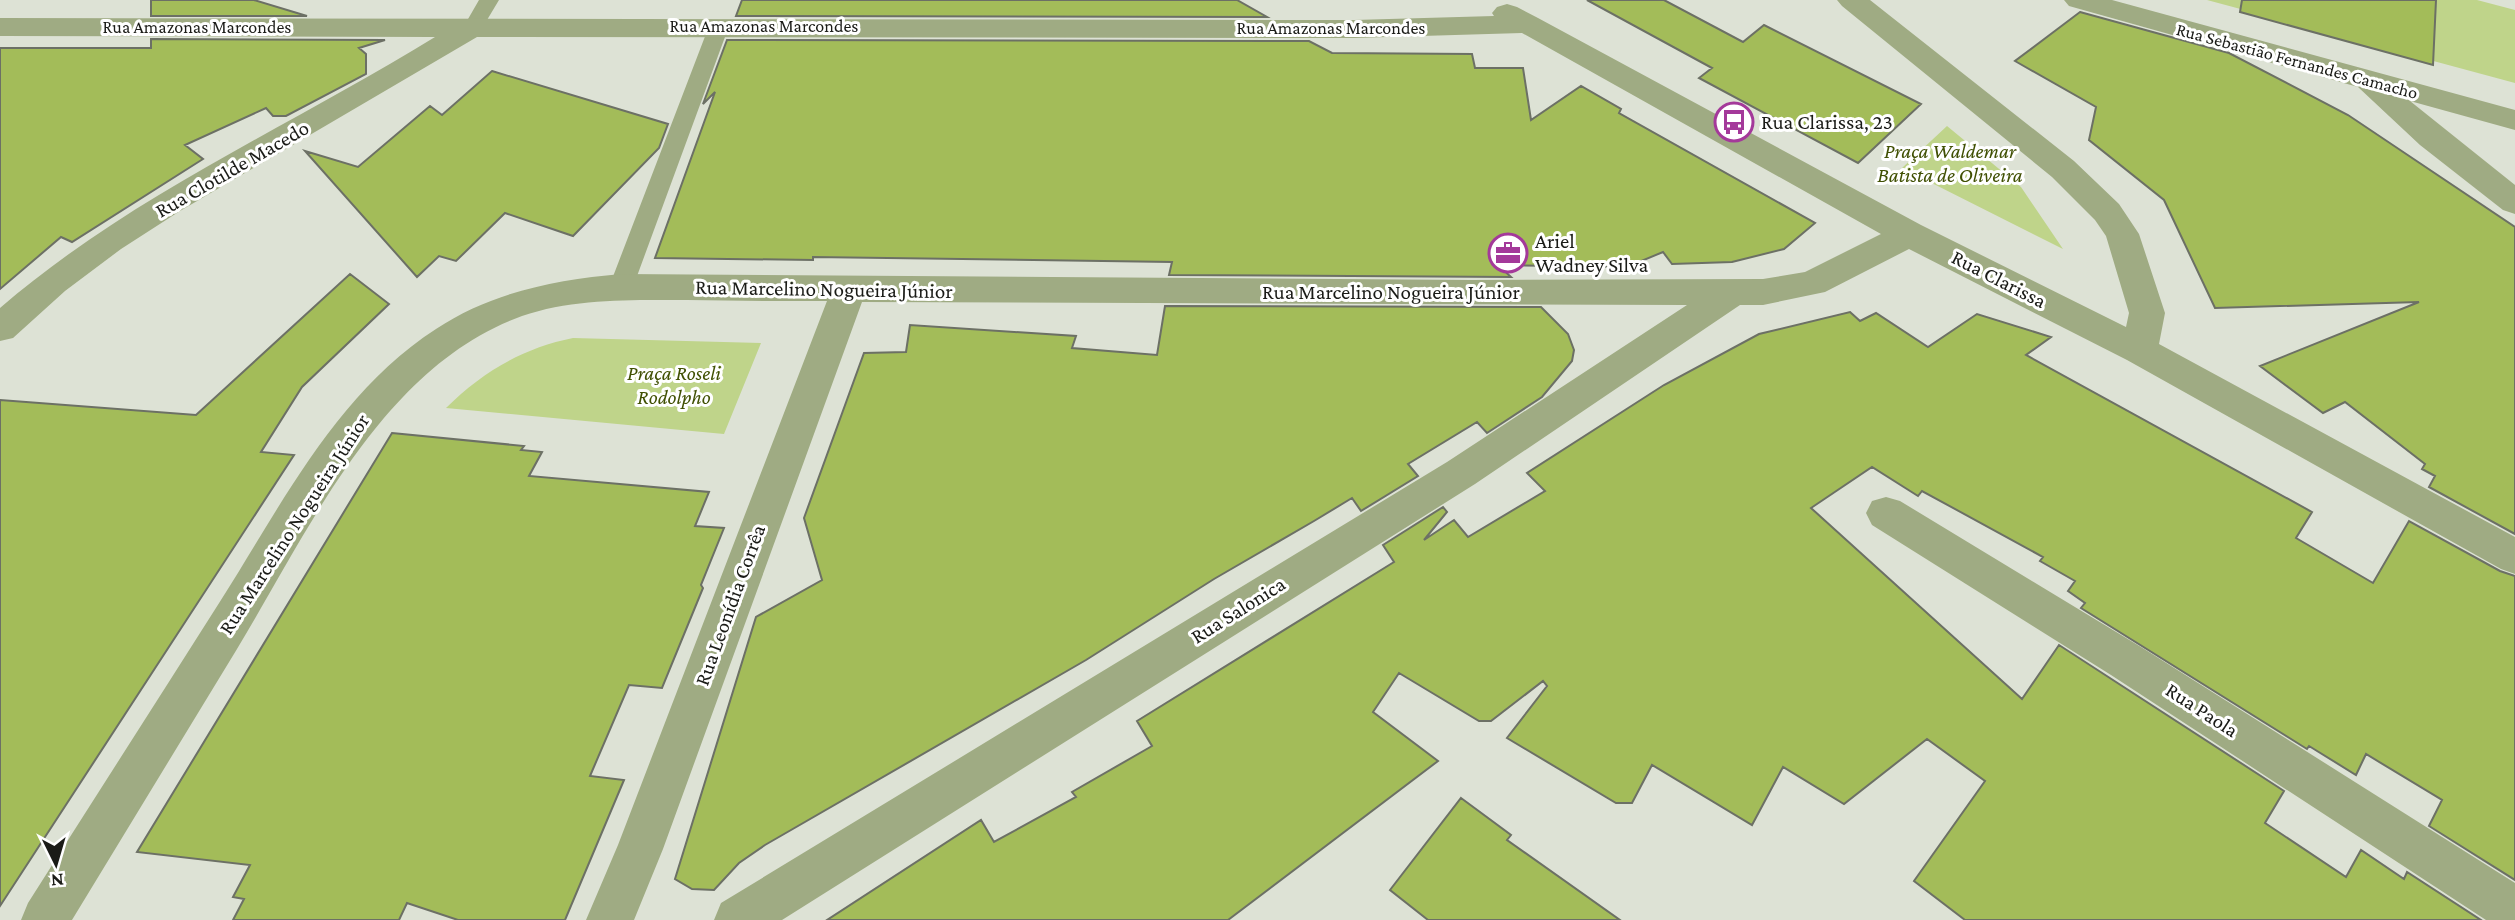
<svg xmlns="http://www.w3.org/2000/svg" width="2515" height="920" font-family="'Crimson Pro',serif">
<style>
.green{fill:#bfd48a}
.building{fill:#a3bc59;stroke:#6c7065;stroke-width:2}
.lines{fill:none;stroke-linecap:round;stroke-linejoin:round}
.lane{fill:#9fab83;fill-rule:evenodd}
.street{fill:#9fab83;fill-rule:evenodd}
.labels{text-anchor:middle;stroke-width:6;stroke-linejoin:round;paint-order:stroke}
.far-street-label{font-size:18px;fill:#1a1b17;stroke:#fff}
.poi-label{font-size:21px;fill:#1a1b17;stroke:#fff;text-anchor:start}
.park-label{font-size:21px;font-style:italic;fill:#405003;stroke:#fff}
.street-label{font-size:21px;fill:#1a1b17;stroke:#fff}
</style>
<rect width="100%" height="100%" fill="#dde2d5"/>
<!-- green -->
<path class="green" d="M2207,0H2477L2515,10V83Z
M1947,126L2021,187L2063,249L1902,168Z
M573,338L761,343L724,434L446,408C482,372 523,348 573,338Z"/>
<!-- building -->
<path class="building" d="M151,0H254L307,16H151Z
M742,0H1237L1267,17L736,16Z
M1587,0H1664L1743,42L1764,25L1921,104L1858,163L1699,78L1712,68Z
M2242,0H2436L2433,65L2240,12Z
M2080,12L2229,53L2348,115L2515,227V534L2429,487L2435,476L2422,469L2425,464L2345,402L2323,413L2260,366L2419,302L2215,308L2164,200L2089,140L2096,107L2015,61Z
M151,39L385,40L359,48L366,54V74L286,116H273L266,108L185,145L203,159L72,242L61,237L0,289V48H151Z
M727,40L1309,41L1332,53L1472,54L1475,68H1523L1531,120L1581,86L1621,109L1619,113L1815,223L1784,249L1732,262L1672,264L1663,252L1627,267L1498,265L1511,277L1169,275L1172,262L813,257V260L655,258L715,92L703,104Z
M492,71L668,124L659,148L573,236L505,213L456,261L439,256L417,277L305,151L358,167L430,106L442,115Z
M350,274L389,304L302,387L261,452L294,455L0,906V400L196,415Z
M1165,306L1541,307L1568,334L1574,350L1572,361L1542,397L1487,433L1477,422L1408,464L1418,476L1361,511L1352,498L1314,521L1214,579L1086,660L765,845L739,863L714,890L692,889L675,879L756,617L822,580L804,518L864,353L906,352L910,325L1076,336L1072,348L1157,355Z
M1850,312L1860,321L1876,313L1928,347L1977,314L2051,337L2026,355L2312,512L2296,538L2373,583L2409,521L2500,571L2515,576V880L2429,826L2442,800L2366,754L2356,775L2309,746L2307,749L2081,608L2085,603L2068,591L2075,581L2040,561L2043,557L1922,491L1918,496L1872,467L1811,508L2022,699L2059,645L2284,791L2265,823L2346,877L2361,850L2404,879L2407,872L2481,920H1965L1914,881L1985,781L1927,739L1844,804L1783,767L1752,825L1652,765L1632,803H1616L1507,738L1547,686L1543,681L1491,721H1479L1399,673L1373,712L1438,761L1228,920H827L981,820L994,842L1076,797L1072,792L1152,746L1137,721L1394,562L1383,545L1443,507L1447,512L1424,540L1454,520L1468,537L1545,491L1527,473L1664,385L1759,334Z
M392,433L524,446L521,450L542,452L529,476L709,492L695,526L724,528L701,585L703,588L662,688L629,685L590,776L624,780L565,920H458L407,903L399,920H233L244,899L233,897L250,865L137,852Z
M1461,798L1511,835L1507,840L1620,920H1428L1390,890Z"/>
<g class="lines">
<!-- lane -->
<path class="lane" d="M479,0H499L481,30H467L464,26Z
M719,20L726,22L729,26L633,287L629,293L621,296L613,293L609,287L709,26L712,22Z"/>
<!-- street -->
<path class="street" d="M1837,0H1870L2074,161L2119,204L2139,234L2165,313L2159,344L2515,537V574L2501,569L2127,360L1909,249L1825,292L1763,305H1740L1475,484L782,920H714L721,903L1447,462L1687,305L862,302L663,849L634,920H586L618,845L827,301C781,301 734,301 687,300C633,300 574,298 522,316C382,366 309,530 237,649C182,739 127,830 72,920H21L28,903C92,802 157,701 221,600C282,504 337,393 436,329C492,292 555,280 621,274L1471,280L1763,279L1805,272L1881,234L1522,33L1354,38L477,37L180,211L121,249L65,291L13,338L0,341V308C131,195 289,127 435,37L0,36V18L1354,20L1494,16L1492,13L1497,7L1507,4L1517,7L1538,18L1921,225L2126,327L2129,313L2106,236L2095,220L2052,177L1842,6Z
M2064,0H2112L2515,110V130L2410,101L2515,185V214L2503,210L2420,145L2358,87L2069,6Z
M1886,497L1900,501L2141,647L2515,883V920H2486L2111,675L1872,525L1866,513L1872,501Z"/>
</g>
<!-- icons -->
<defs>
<symbol id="bus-ring" viewBox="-11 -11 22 22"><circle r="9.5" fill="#fff" stroke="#a4399a" stroke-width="1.5"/><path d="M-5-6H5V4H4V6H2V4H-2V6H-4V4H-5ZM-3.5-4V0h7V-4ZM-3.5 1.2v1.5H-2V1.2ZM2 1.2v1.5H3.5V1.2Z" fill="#a4399a"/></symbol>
<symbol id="office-ring" viewBox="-11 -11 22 22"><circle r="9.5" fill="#fff" stroke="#a4399a" stroke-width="1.5"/><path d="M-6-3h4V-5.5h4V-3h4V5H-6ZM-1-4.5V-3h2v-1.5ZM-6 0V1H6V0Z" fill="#a4399a"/></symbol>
</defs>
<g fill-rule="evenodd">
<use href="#bus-ring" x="1712" y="100" width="44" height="44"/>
<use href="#office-ring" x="1486" y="231" width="44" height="44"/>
</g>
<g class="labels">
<!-- far-street labels -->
<g class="far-street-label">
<text x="764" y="32">Rua Amazonas Marcondes</text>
<text x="197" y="33">Rua Amazonas Marcondes</text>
<text x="1331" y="34">Rua Amazonas Marcondes</text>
<text transform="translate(2297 61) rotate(15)" y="6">Rua Sebastião Fernandes Camacho</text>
</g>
<!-- poi labels -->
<g class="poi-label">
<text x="1761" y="129">Rua Clarissa, 23</text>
<text x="1535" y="248">Ariel<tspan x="1535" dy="24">Wadney Silva</tspan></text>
</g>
<!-- park labels -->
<g class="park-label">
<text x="1950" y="158">Praça Waldemar<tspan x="1950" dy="24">Batista de Oliveira</tspan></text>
<text x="674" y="380">Praça Roseli<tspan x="674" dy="24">Rodolpho</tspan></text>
</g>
<!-- street labels -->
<g class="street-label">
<text transform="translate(232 169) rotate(-30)" y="7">Rua Clotilde Macedo</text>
<text transform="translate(1999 279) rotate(27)" y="7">Rua Clarissa</text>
<text transform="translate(824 289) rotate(1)" y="7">Rua Marcelino Nogueira Júnior</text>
<text x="1391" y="299">Rua Marcelino Nogueira Júnior</text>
<text transform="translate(294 524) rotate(-57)" y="7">Rua Marcelino Nogueira Júnior</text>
<text transform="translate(730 605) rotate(-70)" y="7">Rua Leonídia Corrêa</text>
<text transform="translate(1238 610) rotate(-32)" y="7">Rua Salonica</text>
<text transform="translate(2202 710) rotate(33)" y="7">Rua Paola</text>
</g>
</g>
<!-- north arrow -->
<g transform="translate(56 864) rotate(175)" stroke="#ffffff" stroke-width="5" paint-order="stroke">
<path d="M0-5L12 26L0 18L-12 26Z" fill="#1a1b17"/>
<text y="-10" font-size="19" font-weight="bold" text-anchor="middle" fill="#1a1b17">N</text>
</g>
</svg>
